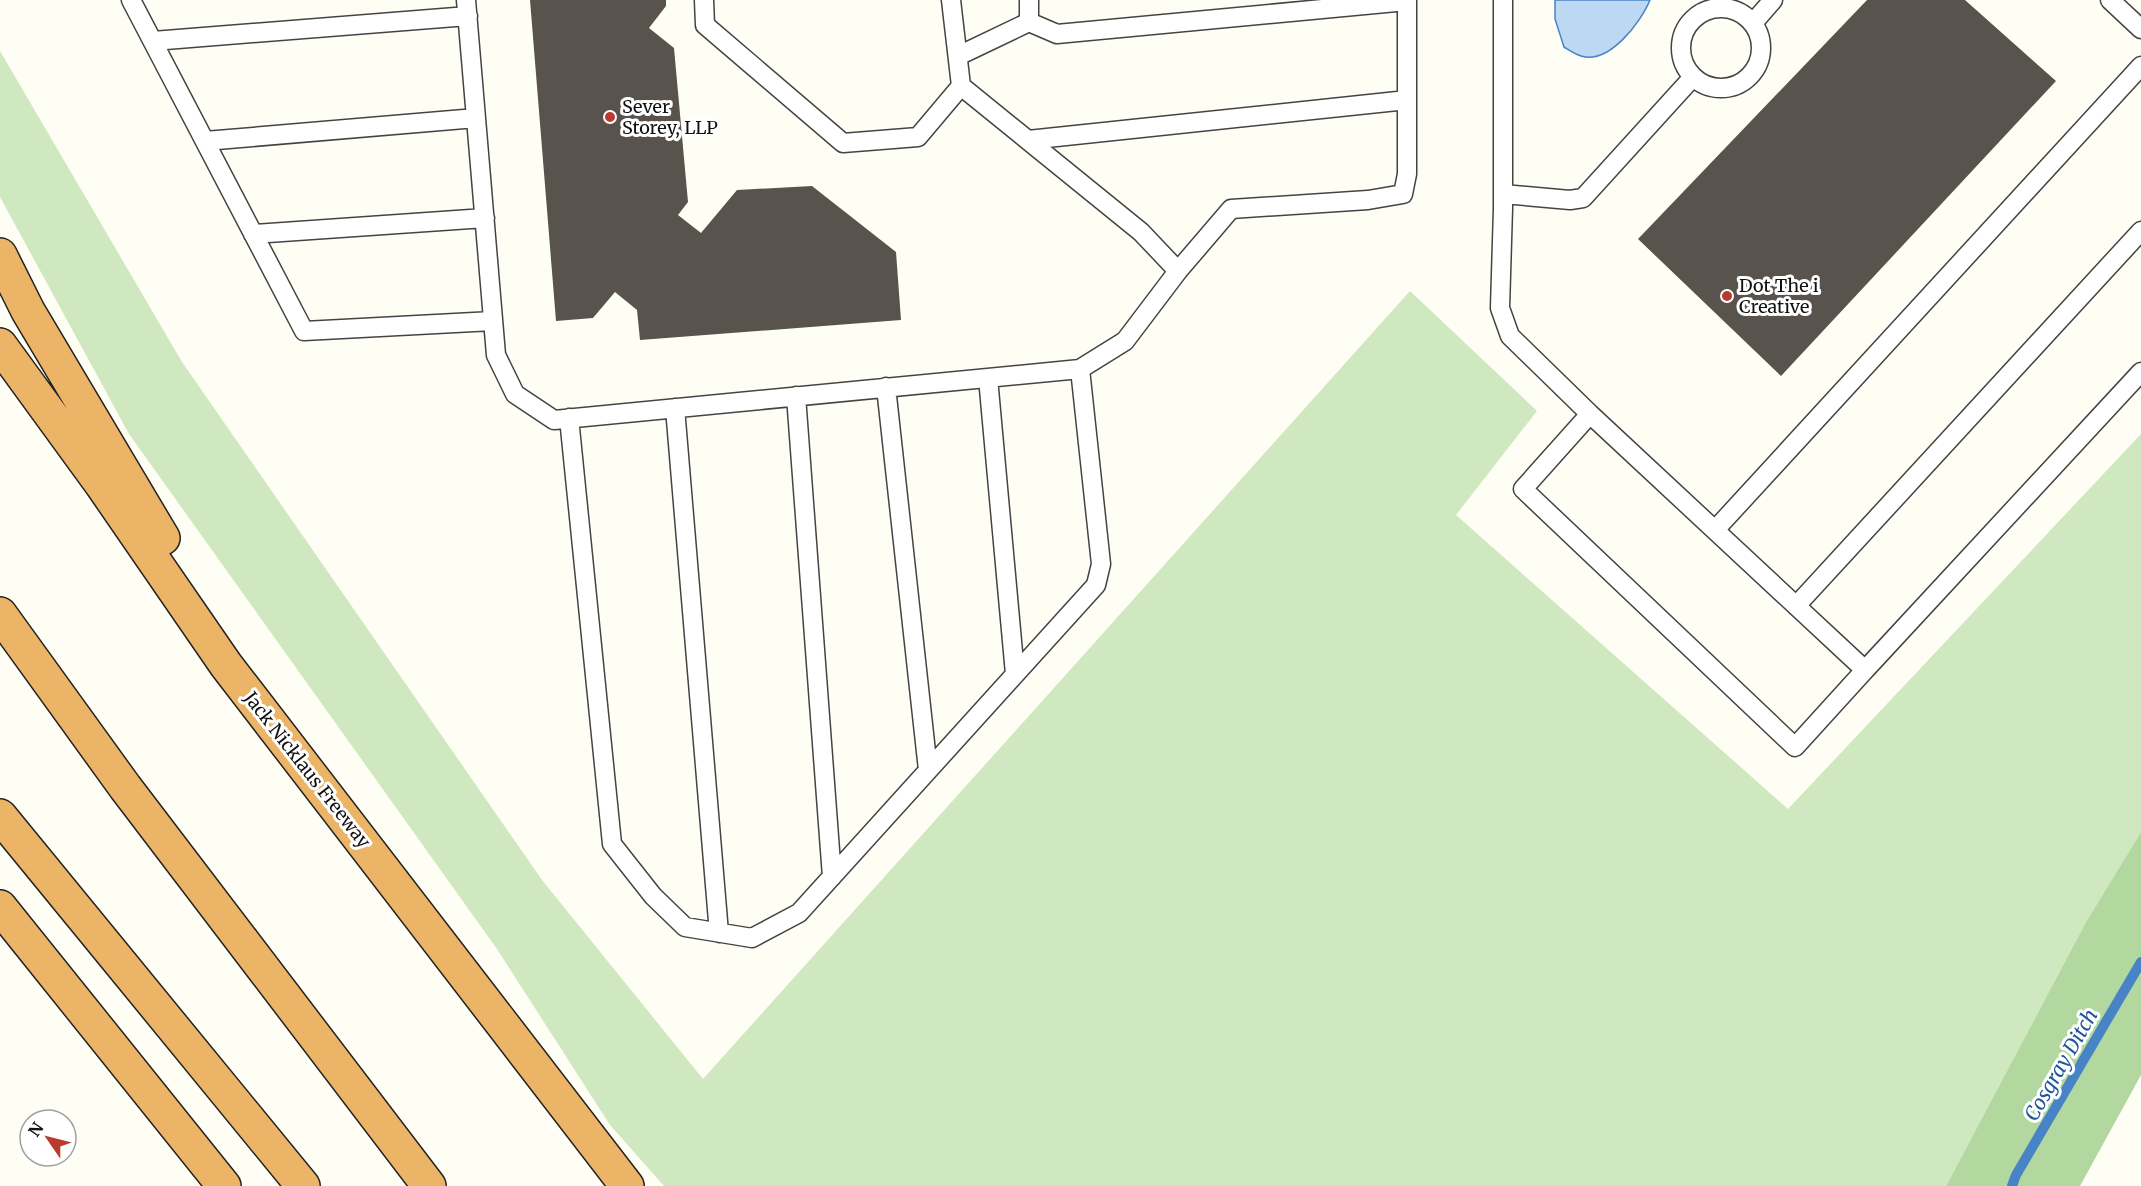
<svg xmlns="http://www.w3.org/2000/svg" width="2141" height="1186" font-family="Merriweather,serif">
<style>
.green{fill:#cfe8bf}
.forest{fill:#b2d8a0}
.water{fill:#bcd8f3;stroke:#4883c6;stroke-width:1.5}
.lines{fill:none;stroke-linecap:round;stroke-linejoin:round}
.stream{stroke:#4883c6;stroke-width:10}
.building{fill:#59534e}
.service-casing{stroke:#444;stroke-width:21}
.motorway-casing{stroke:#222;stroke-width:36}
.service{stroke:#fff;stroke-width:18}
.motorway{stroke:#ebb466;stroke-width:33}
.poi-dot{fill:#b93b30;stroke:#fff;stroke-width:2}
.labels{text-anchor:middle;stroke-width:6;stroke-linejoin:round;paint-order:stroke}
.poi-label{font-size:18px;fill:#111;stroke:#fff;text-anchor:start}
.street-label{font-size:18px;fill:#111;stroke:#fff}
.water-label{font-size:20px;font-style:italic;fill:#20569c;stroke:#fff}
</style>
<rect width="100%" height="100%" fill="#fefef5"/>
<!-- green -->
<path class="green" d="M0,51L182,362L542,880L703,1079L1410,291L1537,411L1456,515L1788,809L2141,434V832L2086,922L1946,1186H664L610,1125L497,949L129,434L0,197Z"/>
<!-- forest -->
<path class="forest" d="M2141,832V1075L2080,1186H1946L2086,922Z"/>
<!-- water -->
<path class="water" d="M1555,0H1650C1641,22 1609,65 1581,56C1575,54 1569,50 1564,47L1555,19Z"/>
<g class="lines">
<!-- stream -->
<path class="stream" d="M2012,1186L2016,1175L2141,962"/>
</g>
<!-- building -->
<path class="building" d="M530,0H666V6L649,28L674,48L688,202L678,215L701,233L737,190L812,186L896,252L901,320L640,340L637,310L615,292L593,318L556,321Z
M1867,0H1965L2056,81L1781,376L1638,239Z"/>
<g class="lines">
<defs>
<path id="service" d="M131,0L304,331L493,321
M466,0L496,355L515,394L554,420L1080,369L1125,341L1178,271L1141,232L961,86L951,0
M704,0L705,25L843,143L918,137L961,86
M1503,0V208L1500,308L1510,336L1590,414L1865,670L1795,747L1523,489L1590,414
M2110,0L2141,29
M1681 48a40 40 0 1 1 80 0a40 40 0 1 1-80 0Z
M1029,22L1057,34L1407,1
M1753,23L1773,0
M153,41L468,16
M958,56L1029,22V0
M1028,140L1407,100
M205,141L476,118
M1503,194L1570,200L1583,198L1693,77
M253,234L485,218
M1178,271L1231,209L1368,200L1403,194L1407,174V0
M988,378L1015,674
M886,387L928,770
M796,396L832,877
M675,408L719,933
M569,418L612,844L653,896L685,927L752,938L799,913L1096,585L1101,564L1080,369
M1715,530L2141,66
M1796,606L2141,231
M1865,670L2141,372"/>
<path id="motorway" d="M0,255L28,311L163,538
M0,345L102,485L226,665L627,1186
M0,614L125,787L429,1186
M0,816L303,1186
M0,907L224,1186"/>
</defs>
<!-- service casing -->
<use href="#service" class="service-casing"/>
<!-- motorway casing -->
<use href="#motorway" class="motorway-casing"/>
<!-- service -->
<use href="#service" class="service"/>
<!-- motorway -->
<use href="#motorway" class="motorway"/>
</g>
<!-- markers -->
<g class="poi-dot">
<circle cx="610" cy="117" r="6"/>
<circle cx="1727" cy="296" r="6"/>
</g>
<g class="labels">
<!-- poi labels -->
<g class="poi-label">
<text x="622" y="113">Sever<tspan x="622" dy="21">Storey, LLP</tspan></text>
<text x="1739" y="292">Dot The i<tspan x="1739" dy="21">Creative</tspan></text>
</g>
<!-- street labels -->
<g class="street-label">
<text transform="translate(307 770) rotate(52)" y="6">Jack Nicklaus Freeway</text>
</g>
<!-- water labels -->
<g class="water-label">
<text transform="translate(2061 1065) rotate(-60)" y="7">Cosgray Ditch</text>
</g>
</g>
<!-- north arrow -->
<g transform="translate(48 1138) rotate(305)"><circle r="28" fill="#ffffff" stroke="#a0a0a0" stroke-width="1.5"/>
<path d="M0-4.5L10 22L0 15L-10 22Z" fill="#b93b30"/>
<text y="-9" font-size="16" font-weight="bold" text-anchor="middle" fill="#111111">N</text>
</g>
</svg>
